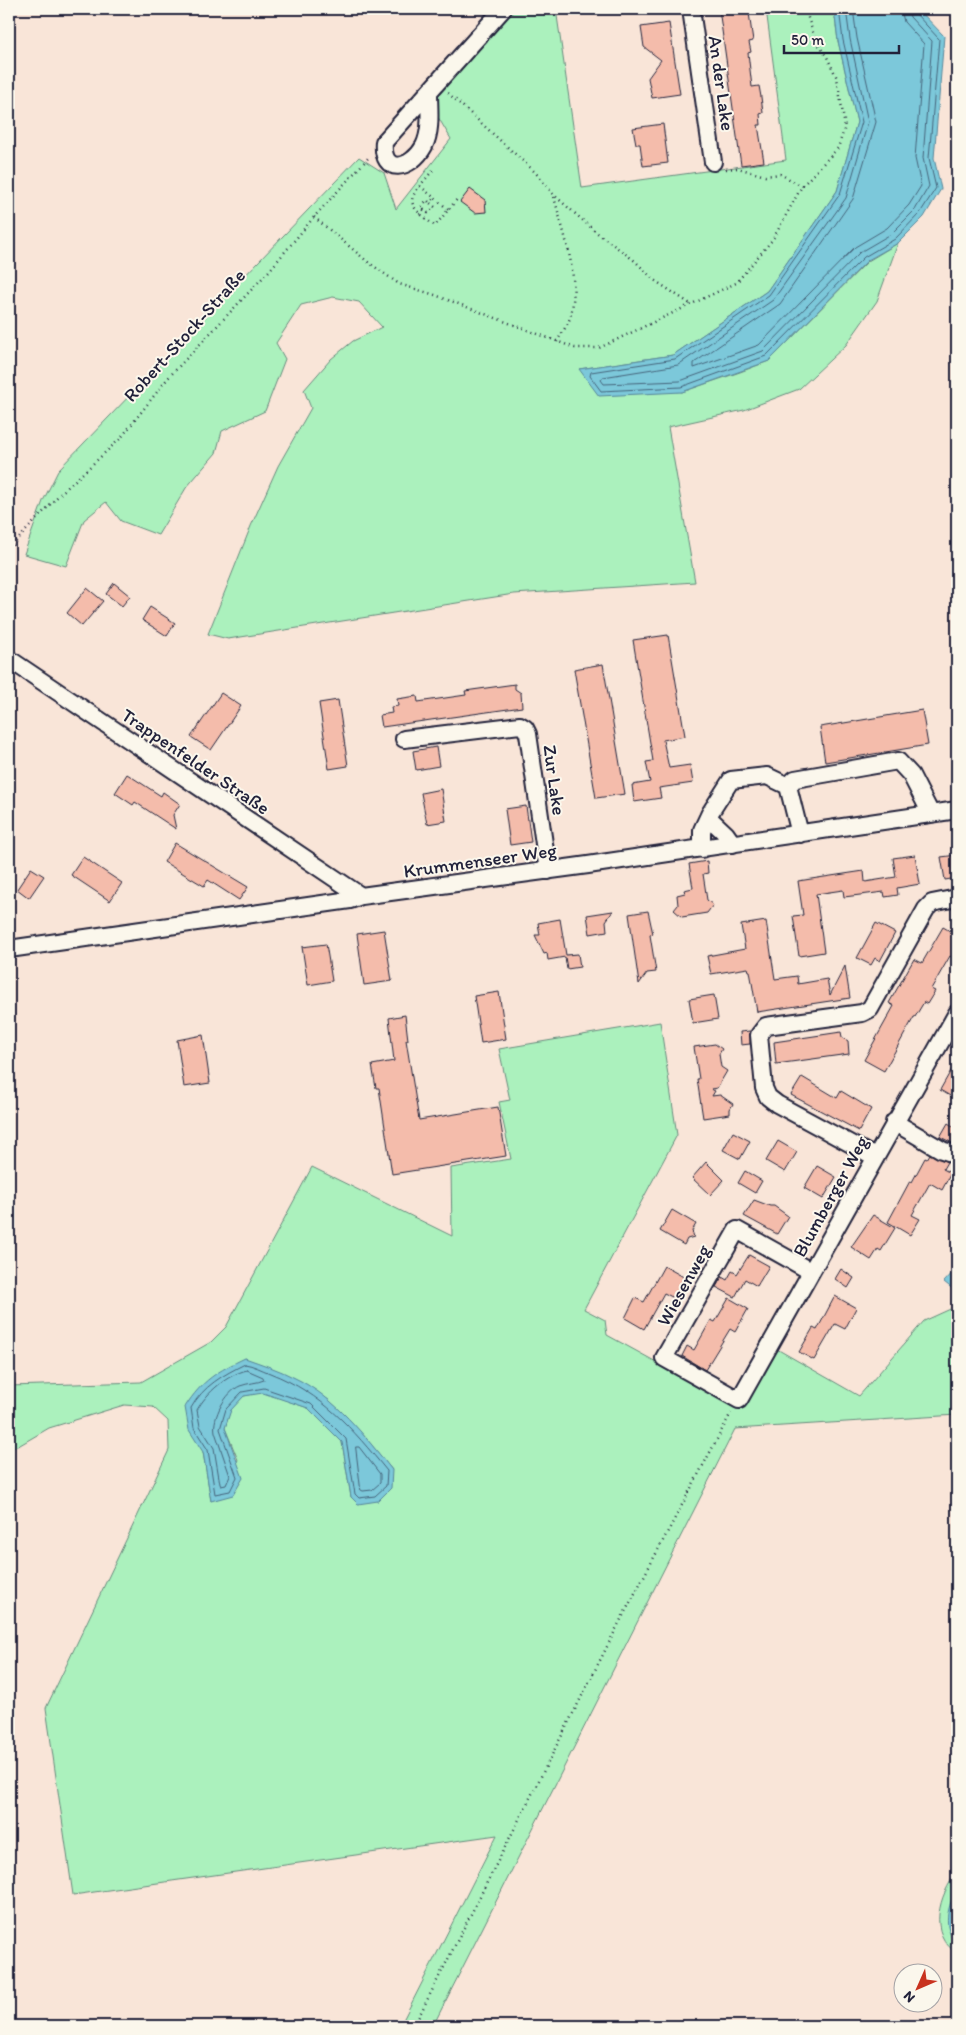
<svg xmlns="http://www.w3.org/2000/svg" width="966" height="2035" font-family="Itim,sans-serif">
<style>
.green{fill:#abf1bd;stroke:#668a7c;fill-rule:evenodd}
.water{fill:#7bc8da;stroke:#57869a}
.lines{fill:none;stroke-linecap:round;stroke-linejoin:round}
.shore{stroke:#46647b;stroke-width:1}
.building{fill:#f4bcab;stroke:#22223b}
.minor-casing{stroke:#22223b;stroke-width:20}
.path{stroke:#22223b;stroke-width:2.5;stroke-dasharray:1 4;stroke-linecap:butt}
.minor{stroke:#fbf7ec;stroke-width:16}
.labels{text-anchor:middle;stroke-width:4;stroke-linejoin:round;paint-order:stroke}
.street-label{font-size:19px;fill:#22223b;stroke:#fbf7ec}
</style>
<rect width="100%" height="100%" fill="#f9e5d8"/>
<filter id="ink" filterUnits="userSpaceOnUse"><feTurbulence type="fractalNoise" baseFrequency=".02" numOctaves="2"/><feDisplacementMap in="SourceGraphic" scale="10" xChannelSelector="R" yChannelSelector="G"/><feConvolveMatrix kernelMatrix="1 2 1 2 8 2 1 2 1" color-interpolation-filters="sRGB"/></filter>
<g filter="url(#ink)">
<!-- green -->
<path class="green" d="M494,9H556L582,188L786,160L766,9H834L838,41L857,122L837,191L767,291L673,355L579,369L682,392L740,372L769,361L868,261L898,243L877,301L846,345L799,389L744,410L668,427L695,582L514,594L228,639L208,634L251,526L278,466L311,408L304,390L331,359L353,341L382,327L359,302L333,297L301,305L276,343L285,359L265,411L222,431L216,453L186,488L158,535L121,521L106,502L84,520L66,566L24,554L43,501L59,469L359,157L384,173L396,209L451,139L422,90Z
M660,1022L677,1135L584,1309L605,1320L607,1335L742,1409L775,1348L859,1396L924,1321L957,1306V1415L735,1429L433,2026H400L497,1835L73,1895L46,1708L169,1450L168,1421L153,1407L124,1405L49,1428L20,1445L9,1449V1386L141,1382L211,1342L226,1327L312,1167L452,1236L451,1168L511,1159L499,1102L510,1100L499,1049ZM245,1358L329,1400L364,1436L392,1470L351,1497L342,1442L308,1408L263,1392L244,1396L230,1410L225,1428L238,1460L211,1501L203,1452Z
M957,1872V1887L951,1936L957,1943V1953C927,1934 939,1895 957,1872Z"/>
<!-- water -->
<path class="water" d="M834,9H918L944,36L934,158L941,189L924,217L898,243L868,260L769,361L682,392L599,396L579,369L673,355L767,291L837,191L857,122L838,41Z
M957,1268V1289L954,1290L944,1282Z
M245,1358C262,1364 280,1370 295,1378C335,1397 365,1436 392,1470L391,1488L378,1501L358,1504L351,1497L342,1442L308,1408L263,1393L244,1396L231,1410L225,1428L243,1478L233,1495L211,1501L203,1452L189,1430L185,1407C202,1380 218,1371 245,1358Z
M957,1887V1943C941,1926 948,1907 957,1887Z"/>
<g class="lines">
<!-- shore -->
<path class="shore" d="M839,9L843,40L862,122L840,194L769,295L675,359L591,372L590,376L601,391L681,387L766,356L864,257L895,239L920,213L936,188L929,158L939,39L916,14L915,9
M846,9L850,39L868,122L846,198L773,300L678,365L603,377L601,380L604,384L680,381L763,351L860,252L891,234L915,210L929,186L923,158L932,41L910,17L908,9
M853,9L857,38L876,122L853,199L780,304L694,363V368L759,345L855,247L887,228L909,205L921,186L915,158L924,44L904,22L901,9
M245,1364C253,1365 262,1370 270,1373C323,1394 352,1428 387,1471L386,1486L375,1496L359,1498L355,1494L346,1439L311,1404L264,1388L242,1392L226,1409L220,1429L237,1477L230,1491L215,1494L208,1450L194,1428L191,1408C203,1386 223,1375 245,1364Z
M247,1370L263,1377L264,1380C257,1383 248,1383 240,1386C226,1392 212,1417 215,1432L230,1476L226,1485L221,1486L220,1484L214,1448L200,1426L197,1410C207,1392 227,1375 247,1370Z
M356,1447H359L380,1474V1483L372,1490L363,1491L361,1490Z"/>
</g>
<!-- building -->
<path class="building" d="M719,9H741L742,14L749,13L753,41L749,42L751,52L748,53L752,87L759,86L761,97L763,113L760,114L761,125H758L764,162L741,165Z
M669,23L680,94L652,98L648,78L661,60L644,47L641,27Z
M663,124L668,163L643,166L640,144H636L633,128Z
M470,189L485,200L486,212L475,213L460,202Z
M114,583L130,596L122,606L106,594Z
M87,588L103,601L82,626L67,613Z
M150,607L175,623L167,636L142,620Z
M668,635L685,736L663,740L669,768L690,765L693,783L659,788L661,798L634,802L632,785L650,782L646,762L653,761L633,640Z
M603,664L625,794L596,798L574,669Z
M515,684V689L521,693L522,707L382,727L380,715L392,713L391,707L398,706L397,699L417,696L418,702L466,695L465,691Z
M221,693L241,706L211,750L191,737Z
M338,700L348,766L329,769L319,703Z
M922,710L928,745L825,762L820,727Z
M436,747L439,766L416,770L413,751Z
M127,774L161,796L163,792L180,804L173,815L176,829L135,802L133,805L115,793Z
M441,789L446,821L427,824L421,793Z
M526,806L531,842L510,845L505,809Z
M175,843L248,887L239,900L208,880L204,886L164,862Z
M915,855L920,884L897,888L898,895L885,897L884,892L844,897L843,890L816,894L824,952L799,956L793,916L803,915L798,881L864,871L865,882L896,877L893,858Z
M957,855V878L945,880L941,857Z
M83,857L122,883L110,901L71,875Z
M707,861L708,873L703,874L707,900L713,905L707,913L682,917L674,910L678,905L677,895L685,893L684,890L693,888L689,864Z
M31,868L44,876L29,898L17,889Z
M613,911L606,921L607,931L590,934L587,915Z
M648,911L653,934L650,935L656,972L647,973L639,984L629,914Z
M560,919L566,955L578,954L580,967L567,969L565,957L548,960L547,953L544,954L535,935H540L538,923Z
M766,921L775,979L797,976L798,984L827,979L830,995L845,966L850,998L757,1012L750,971H749L748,968L711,974L707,956L745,949L741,925Z
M876,923L895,933L880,961L875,958L871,965L857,958Z
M943,927L957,935V960L950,956L931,989L935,991L927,1004L924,1002L915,1017H914L884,1071L864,1060L894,1006L889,1003L914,959L922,963Z
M384,930L392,981L364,985L357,934Z
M326,944L332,981L308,985L302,947Z
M499,992L506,1039L481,1043L474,996Z
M714,995L718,1019L693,1023L689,999Z
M405,1015L408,1040H406L419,1120L498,1107L506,1156L392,1174L379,1088H376L372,1065L394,1061L389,1018Z
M750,1031V1044L741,1045L740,1032Z
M841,1032L842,1037L848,1041L849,1054L776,1064L774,1042Z
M203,1035L210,1083L184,1087L177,1040Z
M715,1044L722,1049L719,1054L721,1067L727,1071L717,1088L711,1089L715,1091L712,1096L720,1095L733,1104L730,1109V1114L703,1118L697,1079H699L694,1047Z
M957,1060V1100L940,1090Z
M802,1077L837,1098L841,1091L871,1109L859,1131L791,1095Z
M948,1123L957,1129V1145L940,1137Z
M733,1132L750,1141L740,1159L723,1150Z
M778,1141L797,1152L785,1172L766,1161Z
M930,1154L947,1162L943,1169L951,1173L942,1190L930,1183L912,1215L920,1219L910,1235L888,1222L910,1181L912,1182L925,1158L927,1159Z
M706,1162L724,1180L710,1195L692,1178Z
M817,1166L836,1177L823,1199L804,1188Z
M745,1171L762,1181L755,1193L738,1183Z
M754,1200L770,1206H774L788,1216L777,1234L744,1216Z
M672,1210L696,1224L692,1231L694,1237L687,1239L684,1245L660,1231Z
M873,1215L895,1228L881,1251L878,1249L871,1260L851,1247Z
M749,1255L769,1266L757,1286L745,1279L735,1297L716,1287L722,1277L727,1280L732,1271L737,1274Z
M664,1266L689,1280L678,1300L664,1293L644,1329L625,1318L635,1298L644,1302Z
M841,1269L854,1278L848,1288L835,1279Z
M835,1296L856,1308L845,1329L835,1324L814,1360L799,1352L813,1328L817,1330Z
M729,1298L748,1309L735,1332L730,1329L705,1370L682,1356L687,1346L694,1350L711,1320L715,1322Z"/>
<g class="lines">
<defs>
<path id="minor" d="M691,9L713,162
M429,92C429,109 432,130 424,146C411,170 381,176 384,142L503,9
M9,659L361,896
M404,739L520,725L525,728L528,734L548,871
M708,817L726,834L733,844
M800,834L788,786L795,779L898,761L911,775L931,814
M702,849V830L710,813L731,780L767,776L788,786
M9,949L350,900L361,896L588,865L957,810
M894,1122L942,1150L957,1155
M875,1157L777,1104L768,1097L764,1088L759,1035L766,1026L862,1013L870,1009L926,909L932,903L957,898
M810,1271L737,1230L664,1358L739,1400L957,1013"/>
</defs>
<!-- minor casing -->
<use href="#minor" class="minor-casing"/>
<!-- path -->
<path class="path" d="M448,93L535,172L554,195L596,232L635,261L654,280L692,305
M726,169L738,168L765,176L780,174L802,186
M433,170C409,200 401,200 435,226L458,198
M420,186L448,209
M554,197C564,235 581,279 570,318C567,326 561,334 557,342
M424,210L421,207L427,200L430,203
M420,214L424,210L428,213L435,207L430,203L434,198
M314,217L368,262L399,284L435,295L575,348H599L736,283L773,239L802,186L838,148L845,127L837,78L827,57L816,41L805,9
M9,549L58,496L121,438L168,378L269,271L314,217L370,156
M414,2026L617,1627L731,1413"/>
<!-- minor -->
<use href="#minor" class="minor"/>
</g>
</g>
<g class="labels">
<!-- street labels -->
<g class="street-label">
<text transform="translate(722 83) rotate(82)" y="7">An der Lake</text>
<text transform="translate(184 335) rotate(-48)" y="7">Robert-Stock-Straße</text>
<text transform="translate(196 761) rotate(34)" y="7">Trappenfelder Straße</text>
<text transform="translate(555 780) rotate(82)" y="7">Zur Lake</text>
<text transform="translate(480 860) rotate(-8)" y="7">Krummenseer Weg</text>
<text transform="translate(830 1196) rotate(-61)" y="7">Blumberger Weg</text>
<text transform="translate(683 1285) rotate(-61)" y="7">Wiesenweg</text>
</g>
</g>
<!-- margin -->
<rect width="966" height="2035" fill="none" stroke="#fbf7ec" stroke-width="30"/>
<rect x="15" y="15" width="936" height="2005" fill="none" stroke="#22223b" stroke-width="2" filter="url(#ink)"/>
<!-- north arrow -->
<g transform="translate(918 1988) rotate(225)"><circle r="24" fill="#fbf7ec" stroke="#a4a2a5"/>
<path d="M0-4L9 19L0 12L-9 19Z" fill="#c8321e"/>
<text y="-8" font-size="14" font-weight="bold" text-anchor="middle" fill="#22223b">N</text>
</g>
<!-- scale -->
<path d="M784 45v8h115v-8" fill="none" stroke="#22223b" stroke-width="2.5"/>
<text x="791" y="45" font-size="15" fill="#22223b" stroke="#fbf7ec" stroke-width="4" paint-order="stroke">50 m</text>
</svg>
